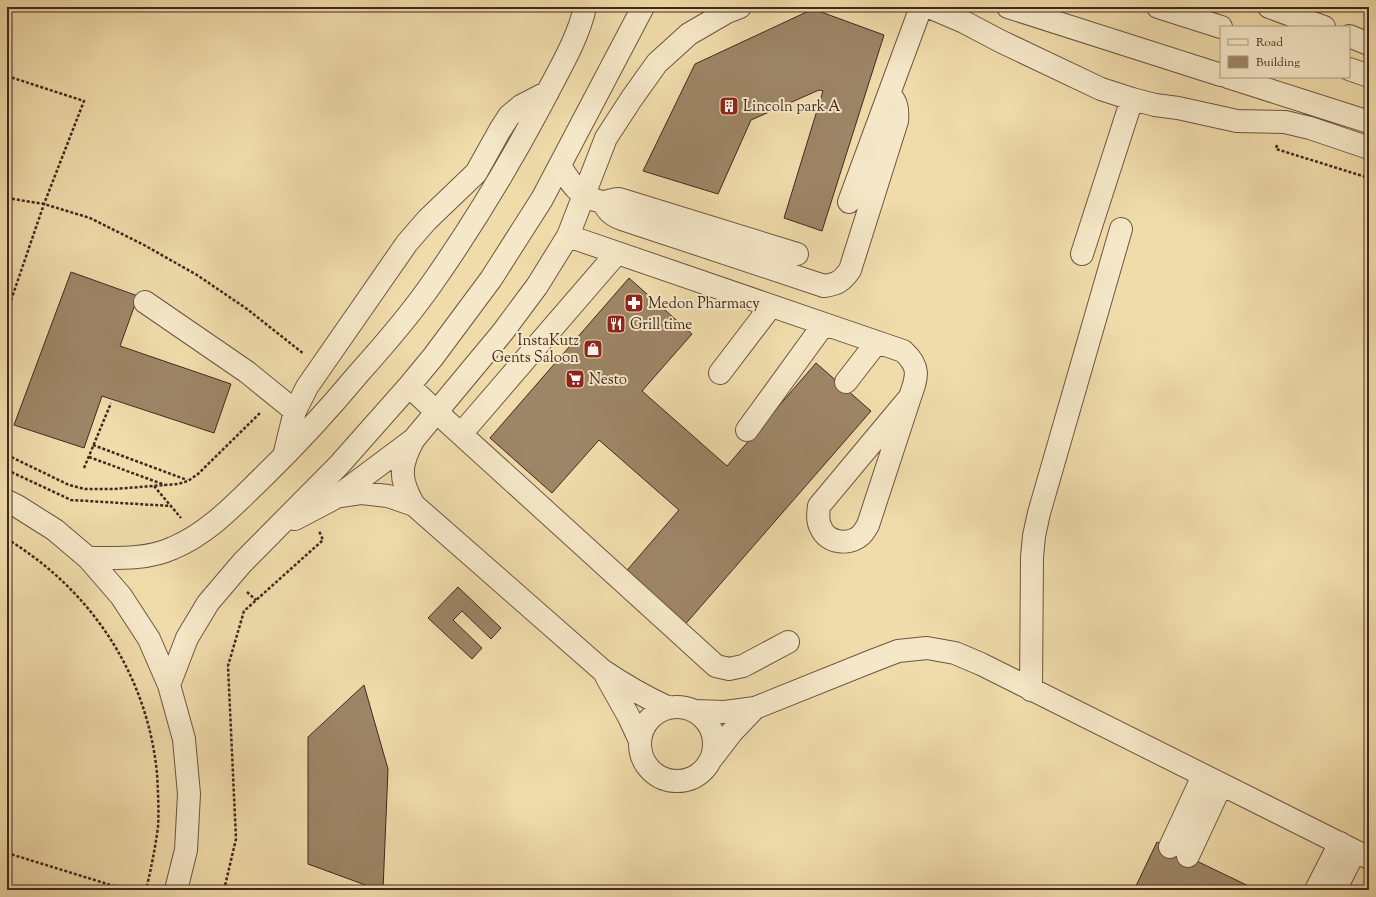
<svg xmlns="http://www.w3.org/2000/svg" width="1376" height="897" font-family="'Sorts Mill Goudy',serif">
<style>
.building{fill:#9d8667;stroke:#43281e}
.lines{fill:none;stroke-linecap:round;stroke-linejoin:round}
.minor-casing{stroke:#6e5541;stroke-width:24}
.path{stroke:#43281e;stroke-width:2.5;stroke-dasharray:3 2;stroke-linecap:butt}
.minor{stroke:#f5e8c8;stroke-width:22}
.labels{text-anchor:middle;stroke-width:4;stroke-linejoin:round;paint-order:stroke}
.poi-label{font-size:15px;fill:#43281e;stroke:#f5e8c8;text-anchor:start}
</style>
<rect width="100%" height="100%" fill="#f0dcab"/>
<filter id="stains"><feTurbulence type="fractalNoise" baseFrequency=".005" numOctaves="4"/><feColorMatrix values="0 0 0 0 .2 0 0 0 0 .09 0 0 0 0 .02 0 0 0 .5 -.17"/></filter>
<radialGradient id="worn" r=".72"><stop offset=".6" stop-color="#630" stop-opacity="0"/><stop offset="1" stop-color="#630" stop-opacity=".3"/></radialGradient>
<!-- building -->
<path class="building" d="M1351,7H1369V13Z
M813,9L884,35L822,231L784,218L823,91L819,90L751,120L718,194L643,171L695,64Z
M71,272L138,296L120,346L231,384L214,433L102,396L84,448L14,425Z
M629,278L692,334L642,391L727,466L816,363L871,411L682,628L622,576L679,510L599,440L552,493L490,438Z
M458,587L501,628L491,639L462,611L453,620L482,648L472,659L428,618Z
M364,685L388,769L383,890H379L308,864V737Z
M1157,842L1257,890H1134Z"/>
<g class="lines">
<defs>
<path id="minor" d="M929,7L964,22L1000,41L1101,89L1132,99L1155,105L1178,108L1237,121L1285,122L1310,128L1369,148
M1008,7L1221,75
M1158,7L1221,27
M1269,7L1324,27
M1349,36L1369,44
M1349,69L1369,76
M1228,77L1369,122
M560,166C570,181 576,194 595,200C598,201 601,202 604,202C610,201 613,199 619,199L797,254
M603,202C607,211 612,216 622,219L824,286C838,284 842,281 850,270L897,121C898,109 897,102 889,94
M849,202L921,7
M568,236L903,351C921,367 917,377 910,397
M1082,254L1132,99
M145,302L247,372L295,411
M720,373L771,306
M846,382L877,342
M409,386L442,417L716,666L729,669L743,666L788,642
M910,397L868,525C866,528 864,532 861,535C849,546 827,543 821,528C817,521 818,514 819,506Z
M747,430L824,324
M461,434L617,253
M284,456L295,411L307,387L407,243L427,220L476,173L500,130L509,116L521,106L548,92
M336,497L362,493L388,496L414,505L602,670C624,685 645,697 669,708
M7,501L17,506L55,530L88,558L121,596L149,639L169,685L184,739L189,794L186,850L176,890
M414,505C399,479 399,466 414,439
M295,519L335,498L414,439L502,333L537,286L568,236L606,138L632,98L657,63L689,34L727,12L740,7
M88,558C116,558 147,560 173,548C209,533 236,503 264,476C298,443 329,409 359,373C385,344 411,314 433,282C473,225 509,165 542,103C557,73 578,40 585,7
M606,676L629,717L640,741
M169,685L187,638L208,603L242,563L339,465L409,386L433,357L491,279L542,199L643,7
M1031,690L1032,557L1034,536L1039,513L1121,229
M640 744a37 37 0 1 1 74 0a37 37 0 1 1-74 0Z
M694,711L725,712L755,708L872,661L898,651L927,648L955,653L981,664L1369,858
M712,758L732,732L755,708
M1170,847L1203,776
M1188,856L1221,785
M1316,890L1340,843
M1335,890L1355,851"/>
</defs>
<!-- minor casing -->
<use href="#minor" class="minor-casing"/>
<!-- path -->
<path class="path" d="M7,76L84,101L44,204L7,312
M1277,145L1276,149L1369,178
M7,198L44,204L90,218L144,245L197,275L247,309L304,354
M93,445L187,480
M7,455L69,485L85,489H114L178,484L188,481L198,474L261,412
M89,457L165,485
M84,468L111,403
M7,470L71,500L171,506
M154,486L181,518
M7,539C91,590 147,674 157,773C158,791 159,809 158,827C155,849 151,869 146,890
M247,592L256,600
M7,853L127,890
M224,890L236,839L228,666L244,611L323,540L319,531"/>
<!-- minor -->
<use href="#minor" class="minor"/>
</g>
<!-- icons -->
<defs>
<symbol id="building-square" viewBox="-11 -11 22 22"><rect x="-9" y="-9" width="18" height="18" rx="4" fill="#8f2418" stroke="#f5e8c8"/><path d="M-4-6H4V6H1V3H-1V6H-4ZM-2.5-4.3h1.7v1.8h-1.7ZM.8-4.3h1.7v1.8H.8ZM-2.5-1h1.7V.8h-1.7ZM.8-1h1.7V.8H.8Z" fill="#fff"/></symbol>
<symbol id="pharmacy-square" viewBox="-11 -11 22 22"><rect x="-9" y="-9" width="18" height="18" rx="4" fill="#8f2418" stroke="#f5e8c8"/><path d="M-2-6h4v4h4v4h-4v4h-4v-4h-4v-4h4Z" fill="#fff"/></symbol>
<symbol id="restaurant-square" viewBox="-11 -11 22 22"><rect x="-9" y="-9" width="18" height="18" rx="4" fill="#8f2418" stroke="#f5e8c8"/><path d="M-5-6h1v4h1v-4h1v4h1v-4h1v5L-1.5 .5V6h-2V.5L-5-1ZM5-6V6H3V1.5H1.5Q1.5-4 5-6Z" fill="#fff"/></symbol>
<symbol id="shop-square" viewBox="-11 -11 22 22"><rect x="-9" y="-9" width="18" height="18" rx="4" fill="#8f2418" stroke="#f5e8c8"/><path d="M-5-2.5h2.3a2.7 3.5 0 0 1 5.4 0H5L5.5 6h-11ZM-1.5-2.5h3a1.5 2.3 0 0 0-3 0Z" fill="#fff"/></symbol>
<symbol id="supermarket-square" viewBox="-11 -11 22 22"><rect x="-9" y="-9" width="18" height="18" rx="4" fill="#8f2418" stroke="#f5e8c8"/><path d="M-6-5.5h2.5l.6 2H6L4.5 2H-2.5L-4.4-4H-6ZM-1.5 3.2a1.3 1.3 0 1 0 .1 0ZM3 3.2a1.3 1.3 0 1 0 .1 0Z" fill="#fff"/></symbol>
</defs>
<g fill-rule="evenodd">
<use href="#building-square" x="718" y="95" width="22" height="22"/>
<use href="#pharmacy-square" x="623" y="292" width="22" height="22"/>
<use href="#restaurant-square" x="605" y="313" width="22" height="22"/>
<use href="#shop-square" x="582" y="338" width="22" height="22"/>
<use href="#supermarket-square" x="564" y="368" width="22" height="22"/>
</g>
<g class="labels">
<!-- poi labels -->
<g class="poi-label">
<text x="743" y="111">Lincoln park A</text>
<text x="648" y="308">Medon Pharmacy</text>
<text x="630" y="329">Grill time</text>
<text x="579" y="345" text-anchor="end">InstaKutz<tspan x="579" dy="17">Gents Saloon</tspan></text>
<text x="589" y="384">Nesto</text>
</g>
</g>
<!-- margin -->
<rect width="1376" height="897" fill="none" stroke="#f0dcab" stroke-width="24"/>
<rect x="8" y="8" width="1360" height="881" fill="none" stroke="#43281e" stroke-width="2"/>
<rect x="12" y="12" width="1352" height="873" fill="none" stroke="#43281e"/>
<!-- legend -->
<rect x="1220" y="26" width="130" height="52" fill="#f5e8c8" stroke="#ae9b84"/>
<rect x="1228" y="39" width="20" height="6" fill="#f5e8c8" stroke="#ae9b84"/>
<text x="1256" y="46" font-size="12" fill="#43281e">Road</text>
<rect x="1228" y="56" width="20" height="12" fill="#9d8667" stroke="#ae9b84"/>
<text x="1256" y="66" font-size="12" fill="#43281e">Building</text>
<rect width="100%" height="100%" filter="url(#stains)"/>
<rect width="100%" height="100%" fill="url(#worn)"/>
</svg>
